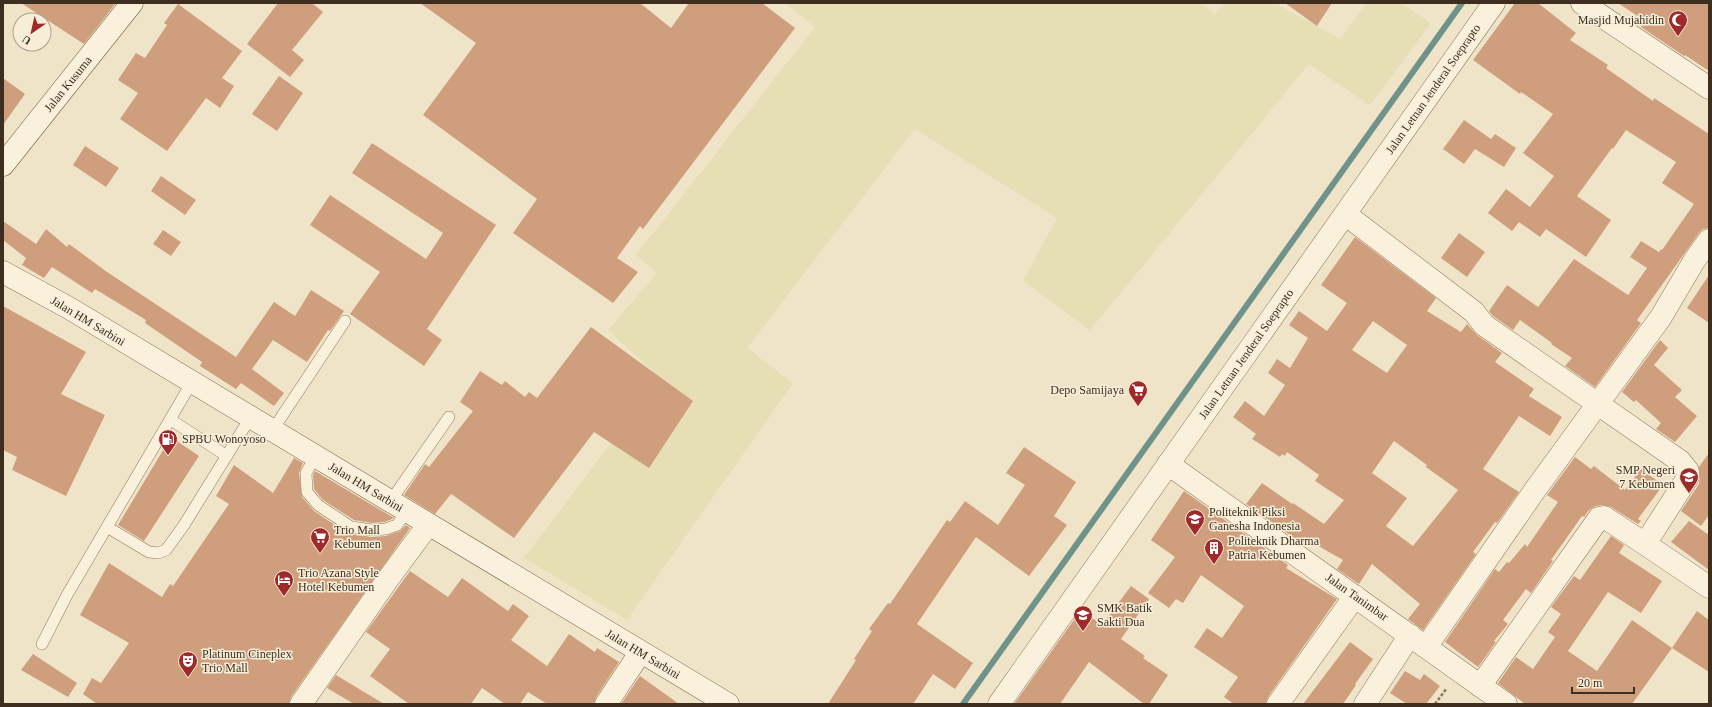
<svg xmlns="http://www.w3.org/2000/svg" width="1712" height="707" font-family="'Times New Roman',serif">
<style>
.farmland{fill:#e6deb5}
.lines{fill:none;stroke-linecap:round;stroke-linejoin:round}
.stream{stroke:#6f938a;stroke-width:6}
.building{fill:#cf9f7d;fill-rule:evenodd}
.lane-casing{stroke:#8d765c;stroke-width:12}
.street-casing{stroke:#8d765c;stroke-width:23}
.secondary-casing{stroke:#6f573f;stroke-width:23}
.path{stroke:#8d765c;stroke-width:2.5;stroke-dasharray:3 2;stroke-linecap:butt}
.lane{stroke:#faf1dc;stroke-width:11}
.street{stroke:#faf1dc;stroke-width:22}
.secondary{stroke:#faf1dc;stroke-width:22}
.labels{text-anchor:middle;stroke-width:3;stroke-linejoin:round;paint-order:stroke}
.poi-label{font-size:12px;fill:#3d2e20;stroke:#f7eed8;text-anchor:start}
.street-label{font-size:12px;fill:#3d2e20;stroke:#f7eed8}
</style>
<rect width="100%" height="100%" fill="#f0e4c8"/>
<!-- farmland -->
<path class="farmland" d="M784,3H1201L1215,14L1225,3H1275L1340,39L1366,3H1401L1431,23L1370,105L1309,64L1090,330L1023,281L1057,218L915,129L747,348L793,383L627,620L524,558L660,378L608,330L657,273L636,255L815,27Z"/>
<g class="lines">
<!-- stream -->
<path class="stream" d="M963,704L1462,3"/>
</g>
<!-- building -->
<path class="building" d="M21,3H116L84,44Z
M278,3H312L323,12L292,50L304,60L290,77L247,44Z
M420,3H640L671,28L689,3H762L795,28L643,229L640,226L617,258L638,272L613,303L513,233L537,199L423,115L476,43Z
M1285,3H1332L1317,26Z
M1515,3H1538L1576,33L1570,40L1608,65L1606,68L1653,101L1654,98L1709,134V228L1703,229L1699,233L1637,320L1641,323L1595,387L1565,366L1572,358L1551,344L1552,343L1520,320L1513,330L1493,316L1489,311L1507,285L1538,307L1574,259L1628,295L1647,268L1630,257L1641,241L1659,252L1661,249L1662,250L1694,204L1662,183L1676,162L1626,130L1613,149L1612,148L1577,196L1611,220L1586,257L1546,229L1540,237L1519,222L1512,231L1488,213L1506,189L1530,207L1554,176L1523,153L1553,114L1521,92L1520,94L1473,60Z
M1618,3H1709V71L1685,55L1684,56L1641,27L1645,21Z
M178,4L242,51L222,78L234,86L220,108L206,98L167,151L120,119L138,93L118,80L136,53L145,58L167,25L164,23Z
M279,76L303,93L277,131L252,114Z
M3,78L25,94L3,125Z
M1464,120L1491,139L1495,134L1516,148L1504,167L1475,149L1464,164L1443,149Z
M372,143L496,225L427,329L442,340L424,366L350,314L380,272L310,225L330,195L426,259L443,233L352,173Z
M85,146L119,168L106,187L73,165Z
M161,176L196,200L185,215L151,191Z
M3,221L36,244L46,229L67,247L69,244L107,272L236,357L274,302L295,316L311,290L344,311L330,331L328,330L307,362L273,340L252,369L284,393L274,406L241,383L236,389L200,366L202,362L145,323L146,320L95,289L92,293L52,267L44,278L22,265L26,258L3,240Z
M163,230L181,242L171,256L153,244Z
M1459,233L1485,252L1467,277L1441,258Z
M1355,237L1436,298L1427,311L1461,332L1467,324L1477,335L1502,353L1495,362L1534,389L1529,396L1562,417L1550,436L1519,416L1483,469L1519,492L1497,523L1495,522L1473,552L1476,554L1423,630L1408,619L1420,604L1372,564L1359,584L1337,569L1343,560L1306,539L1303,544L1246,504L1262,483L1292,504L1293,503L1324,524L1344,500L1315,481L1319,475L1287,452L1285,456L1282,454L1280,457L1252,439L1256,434L1233,417L1245,401L1264,416L1285,385L1268,373L1277,359L1290,368L1308,338L1289,325L1299,311L1327,331L1347,303L1321,285ZM1373,321L1407,345L1387,373L1352,350ZM1394,441L1427,465L1426,467L1458,490L1413,546L1386,526L1407,498L1372,473Z
M1709,275V323L1687,308Z
M3,306L86,352L61,394L105,415L66,496L12,470L17,457L3,450Z
M591,327L693,401L649,468L594,432L514,538L451,494L435,514L404,495L425,464L429,467L473,411L460,402L480,371L502,385L505,381L525,397L529,392L537,398Z
M1660,340L1668,348L1654,365L1682,390L1675,397L1697,416L1675,442L1656,429L1661,423L1636,400L1634,402L1622,392Z
M171,437L199,456L144,541L118,525Z
M1024,447L1076,482L1054,516L1067,525L1029,576L976,537L917,624L973,663L955,689L933,674L913,704H828L856,660L854,659L872,631L869,629L888,603L890,604L947,520L950,522L965,501L998,525L1025,485L1006,473Z
M1709,453V515L1701,526L1681,511L1699,484L1700,477L1699,467Z
M1575,457L1591,469L1594,466L1625,490L1641,469L1663,485L1638,519L1641,521L1638,524L1611,507L1602,505L1596,506L1589,510L1584,517L1582,516L1551,560L1553,561L1531,593L1526,589L1503,620L1508,624L1494,641L1496,642L1478,667L1445,642L1495,569L1499,572L1507,562L1509,563L1525,544L1527,547L1558,502L1547,495Z
M294,458L303,463L299,473L302,497L314,511L347,533L371,537L386,536L400,531L406,525L410,528L291,697L289,704H97L83,694L92,678L101,683L129,643L80,615L109,563L162,597L170,584L173,586L229,504L216,496L234,465L273,493Z
M315,471L394,518L385,522L372,523L354,520L323,500L314,489L313,475Z
M1184,491L1288,565L1286,568L1337,599L1268,697L1266,704H1234L1224,697L1238,677L1194,647L1207,628L1222,638L1244,606L1201,575L1183,603L1176,599L1169,608L1148,593L1175,557L1151,540Z
M1689,521L1709,535V570L1671,542Z
M1611,536L1624,545L1619,553L1662,581L1641,613L1608,592L1568,651L1597,671L1632,620L1672,648L1632,704H1525L1498,683L1516,657L1533,669L1555,637L1548,632L1561,614L1551,607L1574,576L1580,580Z
M410,571L448,597L462,578L508,611L513,604L529,616L511,640L547,666L569,634L595,652L597,648L619,662L596,697L594,704H547L528,692L520,704H505L482,688L471,704H409L370,676L390,649L366,632Z
M1131,586L1149,599L1121,639L1145,656L1143,658L1168,675L1149,704H1144L1089,662L1060,704H1014L1081,610L1102,625Z
M1697,611L1709,620V672L1672,648Z
M1350,642L1373,659L1355,684L1356,685L1343,704H1303Z
M33,654L77,683L68,697L21,670Z
M1405,671L1420,680L1424,674L1440,686L1426,704H1407L1390,693Z
M336,675L384,704H354L327,688Z
M640,676L679,704H621Z"/>
<g class="lines">
<defs>
<path id="lane" d="M171,420L227,456
M272,431L345,321
M315,457L306,473L307,492L318,505L351,527L372,530L386,529L397,525L404,515
M390,502L449,417
M107,527L149,552L158,553L166,550L184,525L250,418
M42,644L67,595L192,382"/>
<path id="street" d="M1345,214L1474,312L1484,325L1680,461L1688,471V477L1645,544L1709,587
M1168,464L1506,704
M1426,647L1535,490L1661,317L1694,261L1709,240
M1480,686L1599,518L1604,517L1645,544
M301,704L388,579L428,525
M606,704L640,653
M999,704L1494,3
M1278,704L1355,596
M1365,704L1410,635"/>
<path id="secondary" d="M1582,3L1709,88
M3,165L132,3
M3,272L69,308L728,704"/>
</defs>
<!-- lane casing -->
<use href="#lane" class="lane-casing"/>
<!-- street casing -->
<use href="#street" class="street-casing"/>
<!-- secondary casing -->
<use href="#secondary" class="secondary-casing"/>
<!-- path -->
<path class="path" d="M1435,704L1447,688"/>
<!-- lane -->
<use href="#lane" class="lane"/>
<!-- street -->
<use href="#street" class="street"/>
<!-- secondary -->
<use href="#secondary" class="secondary"/>
</g>
<!-- icons -->
<defs>
<symbol id="mosque-pin" viewBox="-11 -11 22 30"><path d="M0 17L-7.5 6A9.5 9.5 0 1 1 7.5 6Z" fill="#9e2a2b" stroke="#f7eed8"/><path d="M3.5-4.9A6 6 0 1 0 3.5 4.9A5 5 0 1 1 3.5-4.9Z" fill="#fff"/></symbol>
<symbol id="supermarket-pin" viewBox="-11 -11 22 30"><path d="M0 17L-7.5 6A9.5 9.5 0 1 1 7.5 6Z" fill="#9e2a2b" stroke="#f7eed8"/><path d="M-6-5.5h2.5l.6 2H6L4.5 2H-2.5L-4.4-4H-6ZM-1.5 3.2a1.3 1.3 0 1 0 .1 0ZM3 3.2a1.3 1.3 0 1 0 .1 0Z" fill="#fff"/></symbol>
<symbol id="fuel-pin" viewBox="-11 -11 22 30"><path d="M0 17L-7.5 6A9.5 9.5 0 1 1 7.5 6Z" fill="#9e2a2b" stroke="#f7eed8"/><path d="M-5.5-6h7V0h2V4h1.3V-2.5L3-4.5l.8-.8L6-3V5H2.5V1h-1V6h-7ZM-4.2-4.7v3.2H.2V-4.7Z" fill="#fff"/></symbol>
<symbol id="school-pin" viewBox="-11 -11 22 30"><path d="M0 17L-7.5 6A9.5 9.5 0 1 1 7.5 6Z" fill="#9e2a2b" stroke="#f7eed8"/><path d="M0-5L7-2L0 1L-7-2ZM-4 1L0 2.5L4 1V4Q0 6-4 4Z" fill="#fff"/></symbol>
<symbol id="university-pin" viewBox="-11 -11 22 30"><path d="M0 17L-7.5 6A9.5 9.5 0 1 1 7.5 6Z" fill="#9e2a2b" stroke="#f7eed8"/><path d="M0-5L7-2L0 1L-7-2ZM-4 1L0 2.5L4 1V4Q0 6-4 4Z" fill="#fff"/></symbol>
<symbol id="building-pin" viewBox="-11 -11 22 30"><path d="M0 17L-7.5 6A9.5 9.5 0 1 1 7.5 6Z" fill="#9e2a2b" stroke="#f7eed8"/><path d="M-4-6H4V6H1V3H-1V6H-4ZM-2.5-4.3h1.7v1.8h-1.7ZM.8-4.3h1.7v1.8H.8ZM-2.5-1h1.7V.8h-1.7ZM.8-1h1.7V.8H.8Z" fill="#fff"/></symbol>
<symbol id="hotel-pin" viewBox="-11 -11 22 30"><path d="M0 17L-7.5 6A9.5 9.5 0 1 1 7.5 6Z" fill="#9e2a2b" stroke="#f7eed8"/><path d="M-6-4.5h1.5V1H6V5H4.5V3h-9V5H-6ZM-4 0a1.8 1.8 0 1 1 3.6 0ZM.5 0V-2.5h3Q6-2.5 6 0Z" fill="#fff"/></symbol>
<symbol id="theatre-pin" viewBox="-11 -11 22 30"><path d="M0 17L-7.5 6A9.5 9.5 0 1 1 7.5 6Z" fill="#9e2a2b" stroke="#f7eed8"/><path d="M-5-5.5Q0-4 5-5.5V0Q5 5 0 6Q-5 5-5 0ZM-3.3-2.5H-1v1.5H-3.3ZM1-2.5H3.3v1.5H1ZM-2.8 1Q0 5.5 2.8 1Z" fill="#fff"/></symbol>
</defs>
<g fill-rule="evenodd">
<use href="#mosque-pin" x="1667" y="9" width="22" height="30"/>
<use href="#supermarket-pin" x="1127" y="379" width="22" height="30"/>
<use href="#fuel-pin" x="157" y="428" width="22" height="30"/>
<use href="#school-pin" x="1678" y="466" width="22" height="30"/>
<use href="#university-pin" x="1184" y="508" width="22" height="30"/>
<use href="#supermarket-pin" x="309" y="526" width="22" height="30"/>
<use href="#building-pin" x="1203" y="537" width="22" height="30"/>
<use href="#hotel-pin" x="273" y="569" width="22" height="30"/>
<use href="#school-pin" x="1072" y="604" width="22" height="30"/>
<use href="#theatre-pin" x="177" y="650" width="22" height="30"/>
</g>
<g class="labels">
<!-- poi labels -->
<g class="poi-label">
<text x="1664" y="24" text-anchor="end">Masjid Mujahidin</text>
<text x="1124" y="394" text-anchor="end">Depo Samijaya</text>
<text x="182" y="443">SPBU Wonoyoso</text>
<text x="1675" y="474" text-anchor="end">SMP Negeri<tspan x="1675" dy="14">7 Kebumen</tspan></text>
<text x="1209" y="516">Politeknik Piksi<tspan x="1209" dy="14">Ganesha Indonesia</tspan></text>
<text x="334" y="534">Trio Mall<tspan x="334" dy="14">Kebumen</tspan></text>
<text x="1228" y="545">Politeknik Dharma<tspan x="1228" dy="14">Patria Kebumen</tspan></text>
<text x="298" y="577">Trio Azana Style<tspan x="298" dy="14">Hotel Kebumen</tspan></text>
<text x="1097" y="612">SMK Batik<tspan x="1097" dy="14">Sakti Dua</tspan></text>
<text x="202" y="658">Platinum Cineplex<tspan x="202" dy="14">Trio Mall</tspan></text>
</g>
<!-- street labels -->
<g class="street-label">
<text transform="translate(68 84) rotate(-51)" y="4">Jalan Kusuma</text>
<text transform="translate(1433 89) rotate(-55)" y="4">Jalan Letnan Jenderal Soeprapto</text>
<text transform="translate(88 321) rotate(31)" y="4">Jalan HM Sarbini</text>
<text transform="translate(1246 354) rotate(-55)" y="4">Jalan Letnan Jenderal Soeprapto</text>
<text transform="translate(366 487) rotate(31)" y="4">Jalan HM Sarbini</text>
<text transform="translate(1357 597) rotate(35)" y="4">Jalan Tanimbar</text>
<text transform="translate(643 654) rotate(31)" y="4">Jalan HM Sarbini</text>
</g>
</g>
<!-- border -->
<rect width="1712" height="707" fill="none" stroke="#3d2e20" stroke-width="8"/>
<!-- north arrow -->
<g transform="translate(32 32) rotate(214)"><circle r="19" fill="#f7eed8" stroke="#ada18e"/>
<path d="M0-3L7 15L0 10L-7 15Z" fill="#9e2a2b"/>
<text y="-6" font-size="11" font-weight="bold" text-anchor="middle" fill="#3d2e20">U</text>
</g>
<!-- scale -->
<path d="M1572 687v6h62v-6" fill="none" stroke="#3d2e20" stroke-width="2"/>
<text x="1578" y="687" font-size="12" fill="#3d2e20" stroke="#f7eed8" stroke-width="3" paint-order="stroke">20 m</text>
</svg>
